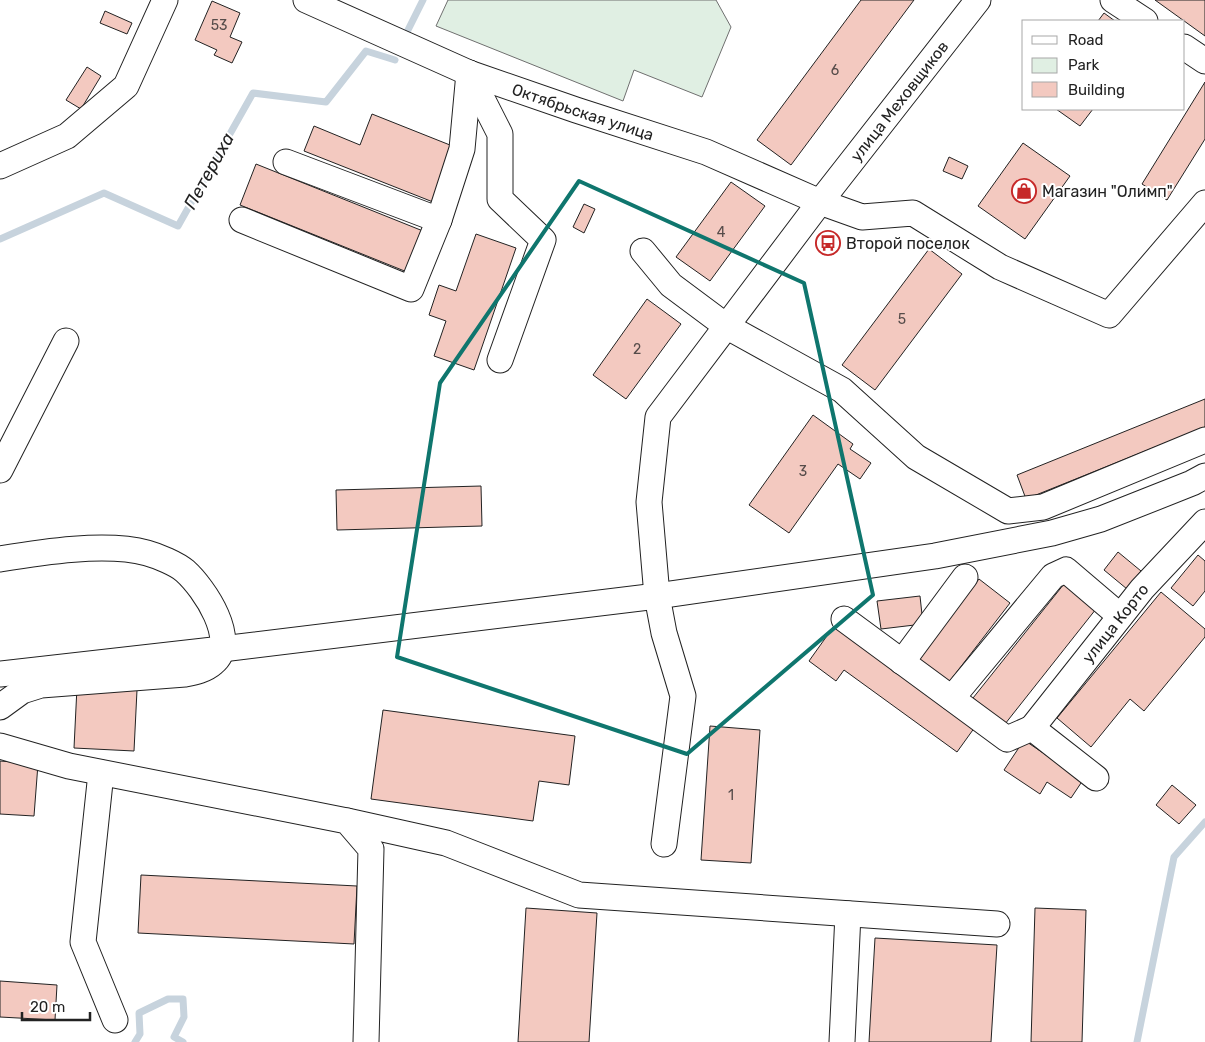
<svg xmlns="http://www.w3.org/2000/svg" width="1205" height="1042" font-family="Rubik,sans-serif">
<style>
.green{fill:#e0efe3;stroke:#6f6f6f}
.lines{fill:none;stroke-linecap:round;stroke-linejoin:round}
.stream{stroke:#c7d3dd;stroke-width:7}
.building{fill:#f3c9c0;stroke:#222}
.minor-casing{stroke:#222;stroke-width:27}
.minor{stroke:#fff;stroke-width:25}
.marked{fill:none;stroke:#0f766e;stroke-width:4;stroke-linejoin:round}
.labels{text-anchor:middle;stroke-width:4;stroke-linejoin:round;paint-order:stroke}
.number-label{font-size:14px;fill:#564c4a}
.street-label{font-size:16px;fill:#222;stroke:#fff}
.poi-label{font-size:16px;fill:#222;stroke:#fff;text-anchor:start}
.water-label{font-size:18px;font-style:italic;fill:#222;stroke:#fff}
</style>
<rect width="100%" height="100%" fill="#fff"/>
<!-- green -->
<path class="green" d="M448,0H716L731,27L702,97L634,70L623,101L436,26Z"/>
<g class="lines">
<!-- stream -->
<path class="stream" d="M408,30L423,0
M0,239L104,193L178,226L253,93L326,102L366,51L395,60
M135,1042L140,1034L139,1013L168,999H183L184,1017L174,1037L183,1042
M1137,1042L1174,857L1205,822"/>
</g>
<!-- building -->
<path class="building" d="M861,0H914L791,165L757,140Z
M1155,0H1205V36Z
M212,1L240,13L230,37L242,42L232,63L214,55L217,50L195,40Z
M105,11L132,23L127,34L100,23Z
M1104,13L1115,21H1098Z
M87,67L101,76L81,109L66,100Z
M1205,82V139L1167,200L1142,184Z
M1056,109H1093L1080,126Z
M372,114L455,147L433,202L304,151L314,126L360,145Z
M1023,143L1070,176L1025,239L978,206Z
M949,157L968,166L962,179L943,171Z
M256,164L423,231L407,272L240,205Z
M731,182L765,206L710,281L676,257Z
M584,204L595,209L584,233L573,227Z
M476,234L516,248L474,370L434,356L446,321L429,315L439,285L456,291Z
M929,249L962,274L875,390L842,365Z
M647,299L681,324L626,399L593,375Z
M1205,399V427L1026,499L1017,475Z
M813,415L853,444L850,449L871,463L860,479L838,464L789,533L749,505Z
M481,486L482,526L337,530L336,490Z
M1118,552L1141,571L1127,589L1104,570Z
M1198,555L1205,561V591L1193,606L1171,588Z
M979,579L1010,603L949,682L918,658Z
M1064,584L1096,609L1005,724L973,698Z
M1161,592L1205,629V637L1144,711L1130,699L1091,747L1057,718Z
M920,596L923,624L881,629L877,601Z
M834,626L975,727L957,752L844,670L836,681L809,661Z
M77,687L137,690L134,751L74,748Z
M383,710L575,736L569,785L539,781L533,821L371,799Z
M710,726L760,730L751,863L701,860Z
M1024,740L1083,780L1071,798L1047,782L1040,794L1004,770Z
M0,761L38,764L34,816L0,814Z
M1172,785L1196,805L1179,824L1156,805Z
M141,875L357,886L354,944L138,933Z
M526,908L597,913L589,1042H518Z
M1035,908L1086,910L1082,1042H1031Z
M875,938L997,945L991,1042H869Z
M0,981L57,985L55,1020L0,1017Z"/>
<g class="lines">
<defs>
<g id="minor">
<path id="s1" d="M306,0L469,73L576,110L706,152L820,202L862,217L913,213L1000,267L1109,315L1205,203"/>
<path d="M1113,0L1145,21"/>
<path d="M1184,47L1205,61"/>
<path d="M469,73L500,134V199L543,240L500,360"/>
<path d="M286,162L439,220"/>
<path d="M0,166L67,136L126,86L165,0"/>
<path d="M242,220L411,289L439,220L462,149L469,73"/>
<path d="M643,251L671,285L726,326L842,390L916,457L1008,511L1043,507L1205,440"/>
<path d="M0,470L66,341"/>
<path d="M0,559C42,552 106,542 147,553C158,556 177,564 185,571C204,588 240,641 213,663C205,670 195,672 185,674L41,685L22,691L0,707"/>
<path d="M844,619L1007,739L1032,728L1096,778"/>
<path d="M902,662L965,577"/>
<path d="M0,674L222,649L657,596L935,556L1052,533L1101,519L1192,483L1205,476"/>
<path d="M952,698L1053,576L1066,570L1120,616"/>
<path id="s2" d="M1032,728L1142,589L1205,522"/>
<path d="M0,746L69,766L347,821L371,849L366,1042"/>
<path d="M101,773L83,942L115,1020"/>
<path d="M347,821L446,843L579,895L997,924"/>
<path id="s3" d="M664,844L683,696L664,633L657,596L649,502L658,417L820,202L978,0"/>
<path d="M842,1042L848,914"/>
</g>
</defs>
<!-- minor casing -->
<use href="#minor" class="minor-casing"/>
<!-- minor -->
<use href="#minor" class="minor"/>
</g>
<!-- marked area -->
<path class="marked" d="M579,181L804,283L873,595L687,754L397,657L440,383Z"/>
<!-- icons -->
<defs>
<symbol id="shop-ring" viewBox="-11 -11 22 22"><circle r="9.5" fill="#fff" stroke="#c62828" stroke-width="1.5"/><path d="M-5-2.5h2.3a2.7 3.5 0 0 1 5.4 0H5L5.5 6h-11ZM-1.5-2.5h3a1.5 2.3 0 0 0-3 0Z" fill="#c62828"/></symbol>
<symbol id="bus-ring" viewBox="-11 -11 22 22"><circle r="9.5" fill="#fff" stroke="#c62828" stroke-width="1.5"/><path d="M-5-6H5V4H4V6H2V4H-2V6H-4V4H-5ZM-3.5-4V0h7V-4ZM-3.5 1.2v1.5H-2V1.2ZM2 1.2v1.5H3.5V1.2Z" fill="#c62828"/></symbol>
</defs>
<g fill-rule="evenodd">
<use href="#shop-ring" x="1010" y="177" width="28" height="28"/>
<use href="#bus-ring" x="814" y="229" width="28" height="28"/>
</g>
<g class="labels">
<!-- number labels -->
<g class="number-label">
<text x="219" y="30">53</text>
<text x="835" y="75">6</text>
<text x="721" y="237">4</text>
<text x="902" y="324">5</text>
<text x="637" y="354">2</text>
<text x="803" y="476">3</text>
<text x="731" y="800">1</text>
</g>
<!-- street labels -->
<g class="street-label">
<text dy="6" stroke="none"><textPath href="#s3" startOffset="830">улица Меховщиков</textPath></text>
<text dy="6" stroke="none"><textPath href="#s1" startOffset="299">Октябрьская улица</textPath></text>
<text dy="6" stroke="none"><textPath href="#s2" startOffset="134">улица Корто</textPath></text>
</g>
<!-- poi labels -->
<g class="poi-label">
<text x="1042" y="197">Магазин "Олимп"</text>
<text x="846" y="249">Второй поселок</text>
</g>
<!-- water labels -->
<g class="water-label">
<text transform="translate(209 171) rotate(-61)" y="6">Петериха</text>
</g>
</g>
<!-- legend -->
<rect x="1022" y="20" width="162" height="90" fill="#ffffff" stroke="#a7a7a7"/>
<rect x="1032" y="36" width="25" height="8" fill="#ffffff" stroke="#a7a7a7"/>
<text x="1068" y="45" font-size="15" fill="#222222">Road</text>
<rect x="1032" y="58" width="25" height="15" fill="#e0efe3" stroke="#a7a7a7"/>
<text x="1068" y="70" font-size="15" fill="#222222">Park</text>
<rect x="1032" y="82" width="25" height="15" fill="#f3c9c0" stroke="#a7a7a7"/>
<text x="1068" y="95" font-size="15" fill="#222222">Building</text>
<!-- scale -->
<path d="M22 1012v8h68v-8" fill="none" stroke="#222222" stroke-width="2.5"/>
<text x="30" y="1012" font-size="15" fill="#222222" stroke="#ffffff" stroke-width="4" paint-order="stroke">20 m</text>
</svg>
